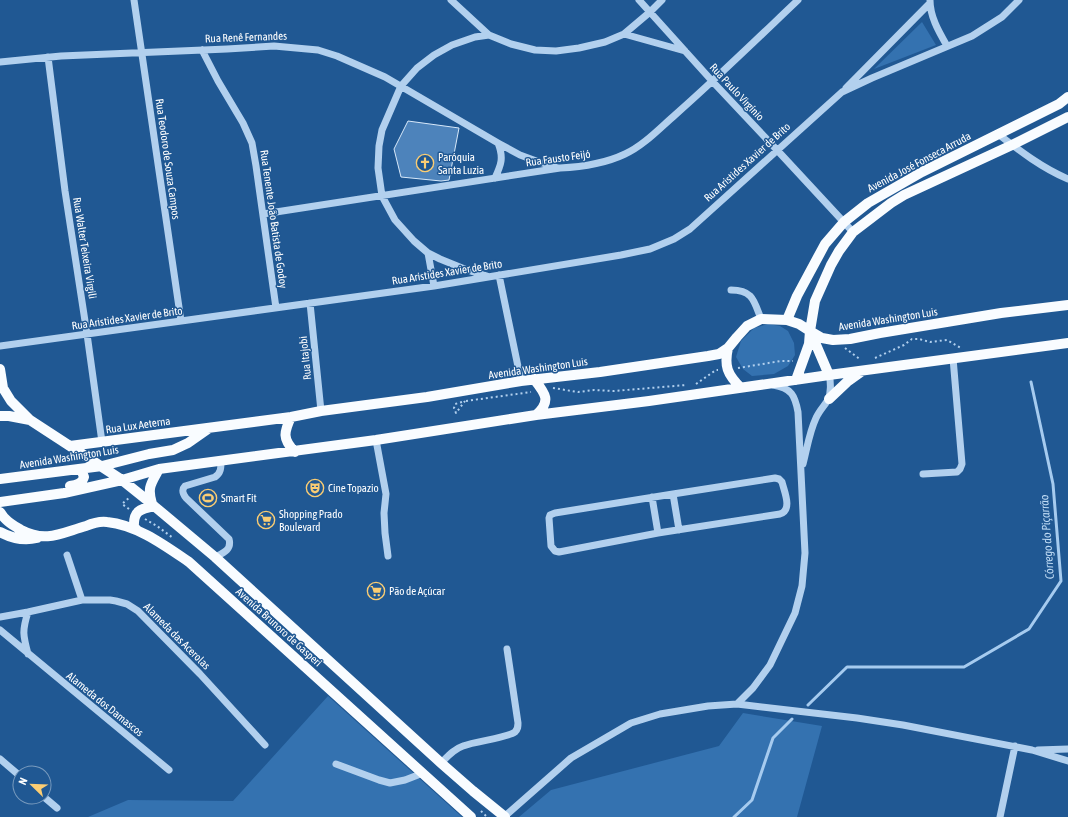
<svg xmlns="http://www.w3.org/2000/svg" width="1068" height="817" font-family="'Asap Condensed',sans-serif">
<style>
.green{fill:#3472b0}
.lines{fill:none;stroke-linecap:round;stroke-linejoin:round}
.stream{stroke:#a6cbef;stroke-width:3}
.building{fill:#4d83bb;stroke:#d8e9fa}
.path{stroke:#b2d0ee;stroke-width:2;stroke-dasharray:2 3;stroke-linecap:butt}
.minor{stroke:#b2d0ee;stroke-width:7}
.major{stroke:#f9fcff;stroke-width:10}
.labels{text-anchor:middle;stroke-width:3;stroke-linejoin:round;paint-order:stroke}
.street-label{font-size:11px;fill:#fff;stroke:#205893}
.poi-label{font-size:11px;fill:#fff;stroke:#205893;text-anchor:start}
.water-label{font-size:12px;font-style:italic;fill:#bedaf4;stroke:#205893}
</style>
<rect width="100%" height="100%" fill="#205893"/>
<!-- green -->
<path class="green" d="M922,22L936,45L874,69Z
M768,324L780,326L788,331L794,343L795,355L788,366L774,374L752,376L743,369L736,357L741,341L754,328Z
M328,696L462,817H88L128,800L233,801Z
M743,713L822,726L797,817H519L551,790L719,746Z"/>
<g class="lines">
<!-- stream -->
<path class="stream" d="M808,705L847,667H964L1029,629L1061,581L1053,484L1031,382
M734,817L752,800L773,738L792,719"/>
</g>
<!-- building -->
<path class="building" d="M408,121L459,128L449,180L441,181L401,177L394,149Z"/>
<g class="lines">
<!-- path -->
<path class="path" d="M845,348L861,360
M875,358L904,345L912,339H919L930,342L947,340L961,348
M738,368L781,361H793
M696,384L716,370H718
M553,388L578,392L594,390L614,391L686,385
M466,401L531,392
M462,402L455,404L454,408L456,413L465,401
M129,509L122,504L130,497
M145,519L157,526L173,538
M481,811L487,817"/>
<!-- minor -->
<path class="minor" d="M134,0L181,321
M451,0L489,35L511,44L535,50L556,51L579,48L605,42L624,34L650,12L662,0
M639,0L713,82L777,150L853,232
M930,0C930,17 939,32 947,46
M624,34L685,51
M202,50L218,81L243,123L252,143L256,166L276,308
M48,57L65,191L87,334L102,442
M0,62L61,56L227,49L274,46L318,50L337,56L385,77L498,143L520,155L539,162L558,168
M846,88L930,3
M998,134C1020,151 1042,168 1068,179
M495,178C501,165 504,158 498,143
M263,214L560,168C582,167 604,164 625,154C643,146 660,128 675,115C717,78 757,39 798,0
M428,253L434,286
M499,275L521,381
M487,276L467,270L440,259L428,253L414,241L395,220L382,196L378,168L379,146L382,130L401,86L417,68L434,55L452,45L475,37L489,35
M731,290C753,290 754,301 761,319
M310,303L321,411
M0,346L434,286L621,255L650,249L674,239L690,229L842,92L872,78L972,36L1002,17L1019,0
M376,440L386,494L384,513L385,533L388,556
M803,464C807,449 809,433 816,418C819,411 824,406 828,400C831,393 831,382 829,375
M923,474L957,472L960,469L962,464L953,358
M652,497L658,533L780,514C793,510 784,491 782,482L779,479L775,478L673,494
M658,533L559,552L555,551L551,546L549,518L550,515L555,513L673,494L679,530
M67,555L82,600
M215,557C223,553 232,550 229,539L186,498C183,494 181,490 185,486L215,477C221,473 221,468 221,461
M0,617L28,612L82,600H110L116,601L127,604L138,611L200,674L265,745
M0,630L169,770
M28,654C23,635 22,631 28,612
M737,704L753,688L770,665L795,613L802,586L805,553L798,412C795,396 792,388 773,385
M1038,750L1068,749
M0,759L20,776
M441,763C448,756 454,749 463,746C476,741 507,738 515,732C518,729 518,727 518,723L507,649
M336,764L379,780L390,783L405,780L423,773
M44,797L57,808
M504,817L571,758L631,723L660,714L708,706L737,704L857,718L903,725L1032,750L1068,761
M1000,817L1015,746"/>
<!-- major -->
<path class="major" d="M787,320L797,296L825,244L844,222L868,203L922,172L1059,104L1068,97
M811,333L829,375
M728,348C724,366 727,374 741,388
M0,369L3,388L11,401L30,420L122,480L152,504L154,506L215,557L441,763L473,791L505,817
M534,379C545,393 552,401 536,415
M796,380L809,344L810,331L815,301L831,265L839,251L853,232L891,203L904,195L1012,145L1068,117
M829,399L847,382L861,372
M0,416H9L30,420
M291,417C284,432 282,439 295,452
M70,446L291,417L321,411L427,397L521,381L600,372L708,356L719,354L728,348L737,337L747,326L761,319L787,320L799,324L810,331L822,338L833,340L850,339L880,333L1001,313L1068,305
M0,479L102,466L149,454L173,450L188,443L208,429
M70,486C76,485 82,484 84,477L81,469
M0,502L64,493L122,480L159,469L376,440L536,415L649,401L829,375L1068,343
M152,504C147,487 151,484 159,469
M0,512C5,521 13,525 21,530C46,543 61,533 86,526C93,523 99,521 107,522C137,525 164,545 189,562L471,817
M137,530L134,527C133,511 140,509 154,506
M0,532C11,538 24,541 37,538"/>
</g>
<!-- icons -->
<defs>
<symbol id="church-ring" viewBox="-11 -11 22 22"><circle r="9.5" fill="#205893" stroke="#fbcd73" stroke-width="1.5"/><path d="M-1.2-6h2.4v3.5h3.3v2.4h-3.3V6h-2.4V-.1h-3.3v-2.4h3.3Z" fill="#fbcd73"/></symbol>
<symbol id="theatre-ring" viewBox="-11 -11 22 22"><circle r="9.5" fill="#205893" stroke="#fbcd73" stroke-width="1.5"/><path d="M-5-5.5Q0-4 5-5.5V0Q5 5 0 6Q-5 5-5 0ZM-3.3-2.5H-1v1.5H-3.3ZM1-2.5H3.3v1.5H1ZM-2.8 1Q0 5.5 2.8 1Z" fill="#fbcd73"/></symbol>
<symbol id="stadium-ring" viewBox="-11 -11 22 22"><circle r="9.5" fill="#205893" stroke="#fbcd73" stroke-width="1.5"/><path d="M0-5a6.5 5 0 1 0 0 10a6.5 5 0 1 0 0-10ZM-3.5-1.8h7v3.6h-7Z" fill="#fbcd73"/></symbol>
<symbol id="supermarket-ring" viewBox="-11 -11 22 22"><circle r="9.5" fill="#205893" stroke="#fbcd73" stroke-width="1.5"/><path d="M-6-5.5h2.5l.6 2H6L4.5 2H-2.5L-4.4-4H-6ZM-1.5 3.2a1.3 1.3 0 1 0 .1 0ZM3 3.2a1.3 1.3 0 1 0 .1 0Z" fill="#fbcd73"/></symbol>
</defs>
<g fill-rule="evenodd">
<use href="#church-ring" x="415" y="153" width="20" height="20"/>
<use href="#theatre-ring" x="305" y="478" width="20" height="20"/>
<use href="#stadium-ring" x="198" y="488" width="20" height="20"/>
<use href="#supermarket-ring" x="256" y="510" width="20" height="20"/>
<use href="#supermarket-ring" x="366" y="581" width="20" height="20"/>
</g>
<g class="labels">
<!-- street labels -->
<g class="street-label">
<text transform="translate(246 37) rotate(-2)" y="4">Rua Renê Fernandes</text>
<text transform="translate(737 92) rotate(47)" y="4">Rua Paulo Virgínio</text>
<text transform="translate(558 158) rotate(-8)" y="4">Rua Fausto Feijó</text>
<text transform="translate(168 159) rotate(82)" y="4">Rua Teodoro de Souza Campos</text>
<text transform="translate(747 162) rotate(-42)" y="4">Rua Aristides Xavier de Brito</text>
<text transform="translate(919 162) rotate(-28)" y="4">Avenida José Fonseca Arruda</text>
<text transform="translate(274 219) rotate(82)" y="4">Rua Tenente João Batista de Godoy</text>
<text transform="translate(85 248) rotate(81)" y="4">Rua Walter Teixeira Virgili</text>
<text transform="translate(447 272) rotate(-9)" y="4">Rua Aristides Xavier de Brito</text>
<text transform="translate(127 318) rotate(-8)" y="4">Rua Aristides Xavier de Brito</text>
<text transform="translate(888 319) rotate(-9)" y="4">Avenida Washington Luis</text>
<text transform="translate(305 358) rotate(-96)" y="4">Rua Itajobi</text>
<text transform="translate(538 368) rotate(-8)" y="4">Avenida Washington Luis</text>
<text transform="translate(138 425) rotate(-8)" y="4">Rua Lux Aeterna</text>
<text transform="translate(69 457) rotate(-9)" y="4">Avenida Washington Luis</text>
<text transform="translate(279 627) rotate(42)" y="4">Avenida Brunoro de Gasperi</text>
<text transform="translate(177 636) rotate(45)" y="4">Alameda das Acerolas</text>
<text transform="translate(105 704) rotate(39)" y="4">Alameda dos Damascos</text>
</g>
<!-- poi labels -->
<g class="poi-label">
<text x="438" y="161">Paróquia<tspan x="438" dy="13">Santa Luzia</tspan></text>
<text x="328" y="492">Cine Topazio</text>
<text x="221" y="502">Smart Fit</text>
<text x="279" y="518">Shopping Prado<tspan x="279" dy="13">Boulevard</tspan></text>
<text x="389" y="595">Pão de Açúcar</text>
</g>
<!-- water labels -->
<g class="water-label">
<text transform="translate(1047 537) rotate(-94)" y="4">Córrego do Piçarrão</text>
</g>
</g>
<!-- north arrow -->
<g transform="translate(32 785) rotate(293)"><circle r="19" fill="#205893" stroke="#799bbe"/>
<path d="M0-3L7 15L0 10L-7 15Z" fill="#fbcd73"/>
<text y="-6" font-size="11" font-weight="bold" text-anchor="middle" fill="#ffffff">N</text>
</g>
</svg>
